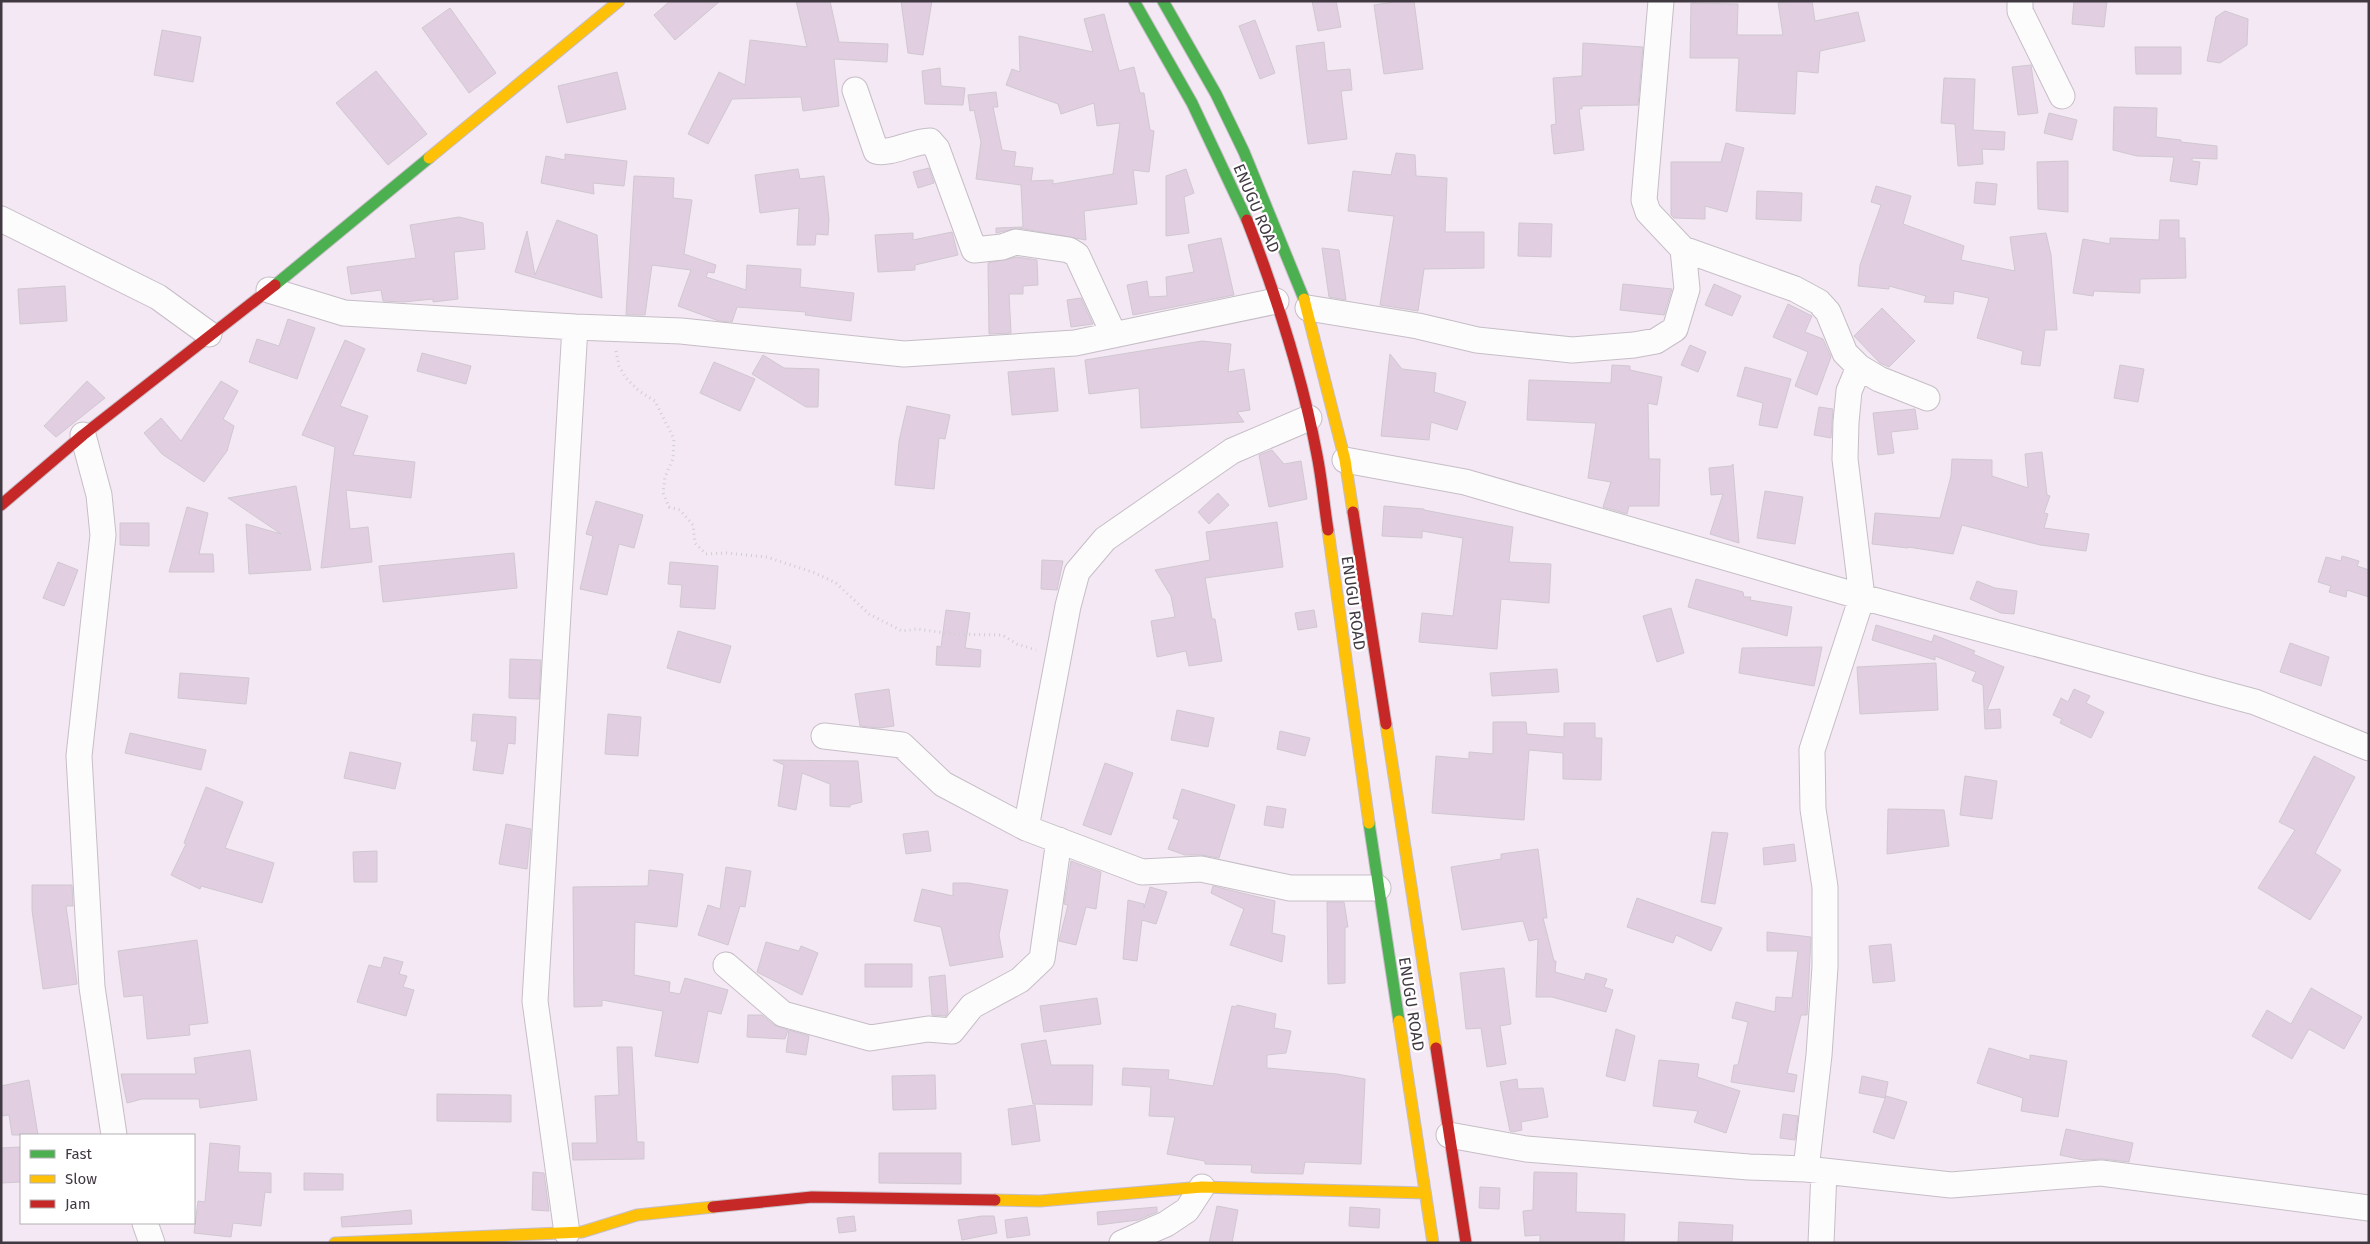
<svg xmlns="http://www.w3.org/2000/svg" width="2370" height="1244" font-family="'Fira Sans',sans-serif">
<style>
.building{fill:#e1cfe1;stroke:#d0c8d0}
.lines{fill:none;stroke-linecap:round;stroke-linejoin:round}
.street-casing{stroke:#c6bec6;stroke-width:27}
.fast-casing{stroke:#c6bec6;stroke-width:13}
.slow-casing{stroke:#c6bec6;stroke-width:13}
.jam-casing{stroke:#c6bec6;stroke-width:13}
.path{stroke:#d1ced2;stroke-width:3;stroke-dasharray:1 4;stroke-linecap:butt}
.street{stroke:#fdfcfd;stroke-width:25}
.fast{stroke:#4caf50;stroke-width:11}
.slow{stroke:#ffc107;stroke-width:11}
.jam{stroke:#c62828;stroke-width:11}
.labels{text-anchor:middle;stroke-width:4.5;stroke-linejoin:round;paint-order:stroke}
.street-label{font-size:16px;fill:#413942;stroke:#fff}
</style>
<rect width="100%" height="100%" fill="#f3e8f3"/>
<!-- building -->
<path class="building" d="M670,1H720L675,40L654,15Z
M796,1H830L839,42L888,44L887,62L834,59L839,106L803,111L801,97L732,99L708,144L688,134L719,72L745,85L750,40L807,47Z
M901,1H932L923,55L908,53Z
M1312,1H1336L1341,27L1318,31Z
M1400,1H1414L1423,69L1384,74L1374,5Z
M1793,1H1812L1815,21L1858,12L1865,41L1820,51L1818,73L1797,71L1795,114L1736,111L1739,58H1690L1691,3L1738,4L1737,35H1783L1778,3Z
M2074,1H2107L2104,27L2072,24Z
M450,8L496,73L469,93L422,28Z
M2225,11L2248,19L2247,45L2220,63L2207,61L2216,17Z
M1104,14L1119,71L1134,67L1140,93H1144L1150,130L1154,131L1149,172L1133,170L1137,204L1084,211L1086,240L1018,228L996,233V228L1023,227L1021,185L976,179L981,142L974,110L970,111L968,95L996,92L998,107H993L1002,150L1016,152L1014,166L1033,168L1031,181L1053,180V184L1113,174L1120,123L1097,126L1094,103L1061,114L1058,104L1006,85L1012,69L1020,72L1019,36L1093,52L1084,19Z
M1255,20L1275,73L1260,79L1239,26Z
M162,30L201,37L193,82L154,75Z
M1324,42L1327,71L1350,69L1352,90L1341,91L1347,139L1308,144L1296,46Z
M1583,43L1643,47L1638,105L1582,106V109H1579L1584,150L1554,154L1551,125L1556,124L1553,78L1582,76Z
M2135,47H2181V74H2136Z
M2031,65L2038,113L2018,115L2012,67Z
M940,68L941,86L965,88L963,105L925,104L922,71Z
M376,71L427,134L388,165L336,103Z
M617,72L626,109L567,123L558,86Z
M1944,78L1975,79L1973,130L2005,132L2004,150L1982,149L1983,164L1958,166L1955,124L1941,123Z
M2114,107L2157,108L2156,137L2181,140V142L2217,146V159L2192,158V161L2200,162L2197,185L2170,181L2174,157L2137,156L2113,150Z
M2049,113L2077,120L2072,140L2044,133Z
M1726,143L1744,148L1727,212L1705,206V219L1674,218L1671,215V162H1721Z
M1396,153L1415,155L1416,176L1447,178L1445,232H1484V268L1424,269L1418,311L1380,305L1394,216L1348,211L1353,171L1391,175Z
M565,154L627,161L624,186L593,183L594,194L541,183L546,156L565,160Z
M2068,161V212L2038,209L2037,162Z
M929,168L934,183L918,188L913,172Z
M798,169L800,179L824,176L829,219L828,235L816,234L815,245H797L799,208L760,213L755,175Z
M1186,169L1194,193L1184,197L1189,233L1166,236V176Z
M634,176L674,178L673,198L692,200L684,254L716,265L714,273L708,272L706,277L746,290L747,265L801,269L800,287L854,293L851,321L805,315L806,312L737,307L732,322L719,321L678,306L691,270L652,265L645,315H626Z
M1976,182L1997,184L1995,205L1974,203Z
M1876,186L1911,196L1903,224L1964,246L1961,260L2015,271L2010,237L2046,233L2051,255L2057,330H2045L2040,366L2021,364L2023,351L1977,338L1989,298L1954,291L1953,304L1924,302L1926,296L1889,286V289L1858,286L1860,265L1881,205L1871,202Z
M1757,191L1802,193L1801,221L1756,219Z
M459,217L483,223L485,249L454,252L458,299L433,302V299L403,302L383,301L381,290L351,294L347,267L416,258L410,225Z
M557,220L597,235L602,298L515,272L527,231L535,275Z
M2160,220H2179V238H2185L2186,278L2140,279V293L2094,291L2093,296L2073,293L2083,239L2110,244V238L2159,240Z
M1519,223L1552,224L1551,257L1518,256Z
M952,232L958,255L915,265V270L878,272L875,235L913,233V240Z
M1221,238L1234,295L1133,315L1127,285L1147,281L1149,297L1167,296L1166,277L1194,272L1188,245Z
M1322,248L1339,250L1346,300L1329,297Z
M1017,257L1037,260L1038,285L1023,286V294H1009L1011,333L989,334L988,263Z
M1623,284L1672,289L1664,315L1620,310Z
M1714,284L1741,296L1732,316L1705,305Z
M65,286L67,321L20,324L18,289Z
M1081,298L1093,324L1071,327L1067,300Z
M1788,304L1812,316L1805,332L1823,339L1831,357L1817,395L1795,386L1808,352L1773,337Z
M1882,308L1915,341L1889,367L1880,363L1854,336Z
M288,319L315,328L297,379L249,362L257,339L279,346Z
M345,340L365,349L340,406L368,416L353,455L415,462L411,498L346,490L350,529L368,527L372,562L321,568L335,447L302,435Z
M1202,341L1231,344L1228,372L1244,369L1250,410L1237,412L1244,422L1141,428L1139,388L1089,394L1085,360Z
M1690,345L1706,352L1698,372L1681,365Z
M422,353L471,366L466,384L417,371Z
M1390,354L1402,369L1436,373L1434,392L1466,402L1457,430L1431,422L1429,440L1381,436Z
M763,355L784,368L819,369L818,407H806L752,374Z
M714,362L755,379L740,411L700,393Z
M1612,365L1630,366V370L1662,377L1657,405L1648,403L1649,459H1660L1659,506H1629L1627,514L1603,507L1611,482L1588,478L1596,423L1527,420L1529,380L1611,383Z
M2120,365L2144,369L2138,402L2114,398Z
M1745,367L1791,379L1777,428L1759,425L1763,403L1737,396Z
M1054,368L1058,411L1012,415L1008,372Z
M87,381L105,398L56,437L44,426Z
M221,381L238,391L223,419L234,426L227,451L204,482L162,454L144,433L161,418L181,441Z
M907,406L950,415L945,439L939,438L934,489L895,485L899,441Z
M1819,407L1833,409L1831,438L1814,435Z
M1915,409L1918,429L1891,432L1894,453L1878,455L1873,413Z
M1272,450L1284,464L1301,461L1307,499L1269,507L1259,455Z
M2042,452L2047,495L2050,496L2044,513L2048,514L2044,528L2089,534L2086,551L2040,545L1962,525L1953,554L1908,547V548L1872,544L1875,513L1940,518L1951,476L1952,459L1992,460V476L2028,488L2025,454Z
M1733,464L1739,543L1710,534L1723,494L1711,495L1709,468L1731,466Z
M296,486L311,570L249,574L246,524L281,534L228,498Z
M1765,491L1803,497L1795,544L1757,538Z
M1218,493L1229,505L1209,524L1198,512Z
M596,501L643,515L634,548L619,544L607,595L580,589L593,536L586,534Z
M1384,506L1424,509V510L1513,527L1509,562L1551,564L1549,603L1501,599L1497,649L1419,642L1422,613L1453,616L1463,538L1422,531V538L1382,536Z
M187,507L208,513L199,554H213L214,572H169Z
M1277,522L1283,567L1205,578L1212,619H1215L1222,661L1189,666L1186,651L1157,657L1151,621L1175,617L1171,596L1155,570L1210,560L1206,532Z
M120,523H149V546L120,545Z
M514,553L517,588L383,602L379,566Z
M2342,556L2359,561L2357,566L2369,570V597L2347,590L2346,597L2329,592L2331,586L2318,582L2326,557L2341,561Z
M1042,560L1063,561L1057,590L1041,589Z
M58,562L78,570L64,606L43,598Z
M670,562L718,566L715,609L680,607L682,585L668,584Z
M1696,579L1743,592L1744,597H1751L1750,600L1792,607L1787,636L1688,607Z
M1977,581L1995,588L2017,591L2014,614L2001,613L1970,599Z
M1671,608L1684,653L1657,662L1643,616Z
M946,610L970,613L965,648L981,650L980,667L936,665L937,646L941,647Z
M1314,610L1317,627L1298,630L1295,613Z
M1876,625L1932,642L1934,635L1975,651L1973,654L2004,667L1987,710L2000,709L2001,728L1985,729L1983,685L1972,681L1976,672L1935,656V660L1872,640Z
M678,631L731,646L720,683L667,668Z
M2290,643L2329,657L2321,686L2280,672Z
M1822,647L1814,686L1739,673L1742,648Z
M510,659L541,660L539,699L509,698Z
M1936,663L1938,710L1860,714L1857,667Z
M1557,669L1559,692L1492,696L1490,673Z
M180,673L249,678L246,704L178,698Z
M889,689L894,726L879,728L860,726L855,694Z
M2074,689L2090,696L2086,703L2104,712L2091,738L2060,723L2062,719L2053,715L2061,698L2068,702Z
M1177,710L1214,718L1208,747L1171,740Z
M473,714L516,717L515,744L508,743L503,774L473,770L477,741H471Z
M608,714L641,717L638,756L605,754Z
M1493,722H1526L1527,734L1564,737V723H1595V738H1602L1601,780L1563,779V753L1529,750L1524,820L1432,813L1436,756L1469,759V752L1493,754Z
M1280,731L1310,738L1305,756L1277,749Z
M130,733L206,750L201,770L125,753Z
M350,752L401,763L395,789L344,778Z
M2314,756L2355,777L2315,853L2341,870L2310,920L2258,888L2295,830L2279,822Z
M773,760L858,761L862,802L850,805V807L830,806V784L802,773L796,810L778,806L784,765Z
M1105,763L1133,773L1111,835L1083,825Z
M1965,776L1997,781L1992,819L1960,815Z
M206,787L243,802L225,848L274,863L262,903L201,886L200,889L171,875L186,844L184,843Z
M1182,789L1235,805L1219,858L1201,855H1185L1168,849L1179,820L1173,818Z
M1267,806L1286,809L1283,828L1264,825Z
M1888,809L1944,810L1949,846L1887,854Z
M506,824L531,829L527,869L499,864Z
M928,831L931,851L906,854L903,834Z
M1712,832L1728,833L1715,904L1701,902Z
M1794,844L1796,861L1764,865L1763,848Z
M1538,849L1547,918H1543L1554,961H1556L1555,972L1584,980L1586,973L1607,979L1604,987L1613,990L1606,1012L1552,997H1536L1538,939L1529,941L1523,921L1462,930L1451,867L1501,859V854Z
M377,851V882H354L353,852Z
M1071,861L1101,872L1096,909L1086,907L1076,945L1059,941L1068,905L1064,904Z
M726,867L751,871L745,907L740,906L728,945L698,935L708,905L720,909Z
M649,870L683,874L677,927L635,922L634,975L670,982L669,992L680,994L685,978L728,990L721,1014L708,1011L698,1063L655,1056L663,1011L602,1000V1006L574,1007L573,887L648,886Z
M953,883H968L1008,890L999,935L1003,957L950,966L941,927L914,921L922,889L953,896Z
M32,885H72L73,906H66L77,984L43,989L32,910Z
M1213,886L1275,901L1272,933L1285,936L1282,962L1230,945L1244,909L1211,893Z
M1150,887L1167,892L1156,924L1142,920L1137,961L1123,959L1128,900L1144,904V908Z
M1637,898L1722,928L1711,951L1676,935L1673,943L1627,927Z
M1327,902H1344L1348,927H1345V983L1328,984Z
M1767,932L1811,937L1807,1015H1801L1787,1073L1797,1075L1794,1092L1731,1082L1734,1065H1738L1748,1022L1732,1018L1736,1002L1775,1012L1776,997L1792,998L1798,951H1767Z
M197,940L208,1023L189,1025L190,1035L147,1039L143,995L124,997L118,951Z
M766,942L799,951L801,946L818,953L802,995L757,972Z
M1891,944L1895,981L1873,983L1869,946Z
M384,957L403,962L399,974L407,976L403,987L414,990L406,1016L357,1002L369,965L381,968Z
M865,964H912V987H865Z
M1504,968L1511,1024L1500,1026L1506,1064L1487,1067L1481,1028L1466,1029L1460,973Z
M945,975L948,1013L946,1016L932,1015L929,977Z
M2311,988L2362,1017L2344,1049L2309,1029L2292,1059L2252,1036L2267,1010L2291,1024Z
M1097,998L1101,1024L1044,1032L1040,1006Z
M1237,1005L1276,1014L1274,1028L1291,1031L1286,1053L1267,1055V1068L1337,1074L1365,1079L1361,1164L1305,1162L1303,1174L1254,1173L1251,1172L1252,1165L1205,1164V1161L1167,1154L1175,1117L1149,1116L1151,1087L1122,1085L1123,1068L1169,1070L1168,1079L1213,1086L1232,1006L1236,1007Z
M748,1015H762L774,1025L788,1030L785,1039L747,1037Z
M1616,1029L1635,1036L1625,1081L1606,1076Z
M789,1030L809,1036L806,1055L786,1052Z
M1046,1040L1051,1065H1093L1092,1105L1033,1104L1021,1044Z
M617,1047H632L637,1142H644V1159L573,1160L572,1143H597L595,1096L619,1095Z
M1989,1048L2030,1060V1055L2067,1061L2058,1117L2021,1111L2023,1098L1977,1083Z
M250,1050L257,1100L200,1108L199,1099H142L127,1103L121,1074H196L194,1058Z
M1659,1060L1699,1064L1697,1077L1740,1091L1726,1133L1694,1122L1698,1111L1653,1106Z
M935,1075L936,1109L893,1110L892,1076Z
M1862,1076L1888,1082L1885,1098L1859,1093Z
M1517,1079L1518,1089L1543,1088L1548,1117L1521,1122L1522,1130L1512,1132L1510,1131L1500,1082Z
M29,1080L38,1135H12L9,1115L1,1116V1086Z
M437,1094L511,1095V1122L437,1121Z
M1886,1096L1907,1102L1894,1139L1873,1132Z
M1035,1105L1040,1141L1012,1145L1008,1109Z
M1783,1114L1798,1116L1795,1140L1780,1138Z
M2066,1129L2133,1143L2129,1162L2103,1159L2083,1160L2060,1155Z
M210,1143L240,1146L238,1172L271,1173V1193L265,1192L261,1226L233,1223L231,1237L194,1233L198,1201L205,1202Z
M21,1147V1182L1,1183V1148Z
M879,1153H961V1184L879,1183Z
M533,1172L544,1173L549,1211L532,1210Z
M1534,1172L1577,1173L1576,1212L1625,1214L1624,1243H1540V1235L1525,1236L1523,1211L1533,1210Z
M304,1173L343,1174V1190H304Z
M1480,1187L1500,1188L1499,1209L1479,1208Z
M1217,1206L1238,1210L1232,1243H1209Z
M1157,1207V1212L1138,1220L1098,1225L1097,1212Z
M1350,1207L1380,1209L1379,1228L1349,1226Z
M411,1210L412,1224L342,1227L341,1217Z
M854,1216L856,1231L839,1233L837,1218Z
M982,1216H994L997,1233L962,1240L958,1220Z
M1027,1217L1030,1235L1007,1238L1005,1220Z
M1679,1222L1733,1225L1732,1243H1678Z"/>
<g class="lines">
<defs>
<path id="street" d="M1661,1L1644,200L1648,212L1683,249L1795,289L1819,302L1828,312L1845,353L1859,367L1879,379L1927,398
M2020,1V11L2062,96
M855,90L876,151C890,155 913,141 930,141L937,149L974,250L1002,247L1016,242L1069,250L1077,255L1114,335
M1,219L158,297L209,334
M269,290L344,313L575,327L681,331L904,354L1075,343L1276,301
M1308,308L1418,326L1477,340L1572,350L1634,345L1656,341L1675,329L1687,289L1683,249
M1309,418L1232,451L1105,539L1077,572L1068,606L1026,828L1142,872L1201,869L1290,888H1378
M83,435L99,495L103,535L79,756L92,987L114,1135
M1345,460L1465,482L1862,597L2255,702L2369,748
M824,736L902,745L943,784L1026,828
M726,965L783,1014L870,1038L928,1029L952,1031L972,1006L1020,980L1042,959L1059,840
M1449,1135L1526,1149L1749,1167L1806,1169L1951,1185L2101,1173L2369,1208
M1806,1169L1819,1055L1825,967V887L1813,809L1812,750L1862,597L1845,459L1846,422L1849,391L1859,367
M145,1223L152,1243
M567,1233L535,1001L575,327
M1122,1243L1166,1224L1187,1210L1202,1187
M1821,1243L1824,1171"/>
<path id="fast" d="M1134,1L1192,103L1247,220
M1163,1L1216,94L1244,152L1304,299
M275,285L429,158
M1369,823L1399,1021"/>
<path id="slow" d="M429,158L619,1
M1304,299L1345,460L1353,512
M1328,530L1369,823
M1386,724L1436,1048
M1399,1021L1433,1243
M995,1200L1040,1201L1202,1187L1425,1193
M335,1243L582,1232L637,1215L713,1207"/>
<path id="jam" d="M1247,220C1276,295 1302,375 1317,455C1322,480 1324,505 1328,530
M1,505L83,435L275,285
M1353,512L1386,724
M1436,1048L1466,1243
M713,1207L812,1197L995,1200"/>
</defs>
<!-- street casing -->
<use href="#street" class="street-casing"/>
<!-- fast casing -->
<use href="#fast" class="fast-casing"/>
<!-- slow casing -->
<use href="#slow" class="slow-casing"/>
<!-- jam casing -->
<use href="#jam" class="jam-casing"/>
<!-- path -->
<path class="path" d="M616,351L619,366L626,378L639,391L655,401L674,439L673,459L665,477L663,493L669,507L680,510L693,525L695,543L706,554L727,553L767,557L815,573L836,583L869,614L902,631L917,629L952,634L1002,635L1017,644L1036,650"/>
<!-- street -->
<use href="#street" class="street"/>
<!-- fast -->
<use href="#fast" class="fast"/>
<!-- slow -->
<use href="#slow" class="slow"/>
<!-- jam -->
<use href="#jam" class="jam"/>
</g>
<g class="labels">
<!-- street labels -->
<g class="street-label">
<text transform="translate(1257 208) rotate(67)" y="6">ENUGU ROAD</text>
<text transform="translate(1354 603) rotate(82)" y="6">ENUGU ROAD</text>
<text transform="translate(1412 1004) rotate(81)" y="6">ENUGU ROAD</text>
</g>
</g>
<!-- border -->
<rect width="2370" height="1244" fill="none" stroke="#413942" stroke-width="5"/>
<!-- legend -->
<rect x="20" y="1134" width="175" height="90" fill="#ffffff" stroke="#b3b0b3"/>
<rect x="30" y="1150" width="25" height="8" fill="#4caf50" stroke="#b3b0b3"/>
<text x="65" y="1159" font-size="15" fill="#413942">Fast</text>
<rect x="30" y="1175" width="25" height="8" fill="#ffc107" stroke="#b3b0b3"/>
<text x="65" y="1184" font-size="15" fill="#413942">Slow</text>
<rect x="30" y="1200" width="25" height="8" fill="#c62828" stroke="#b3b0b3"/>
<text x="65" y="1209" font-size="15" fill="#413942">Jam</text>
</svg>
